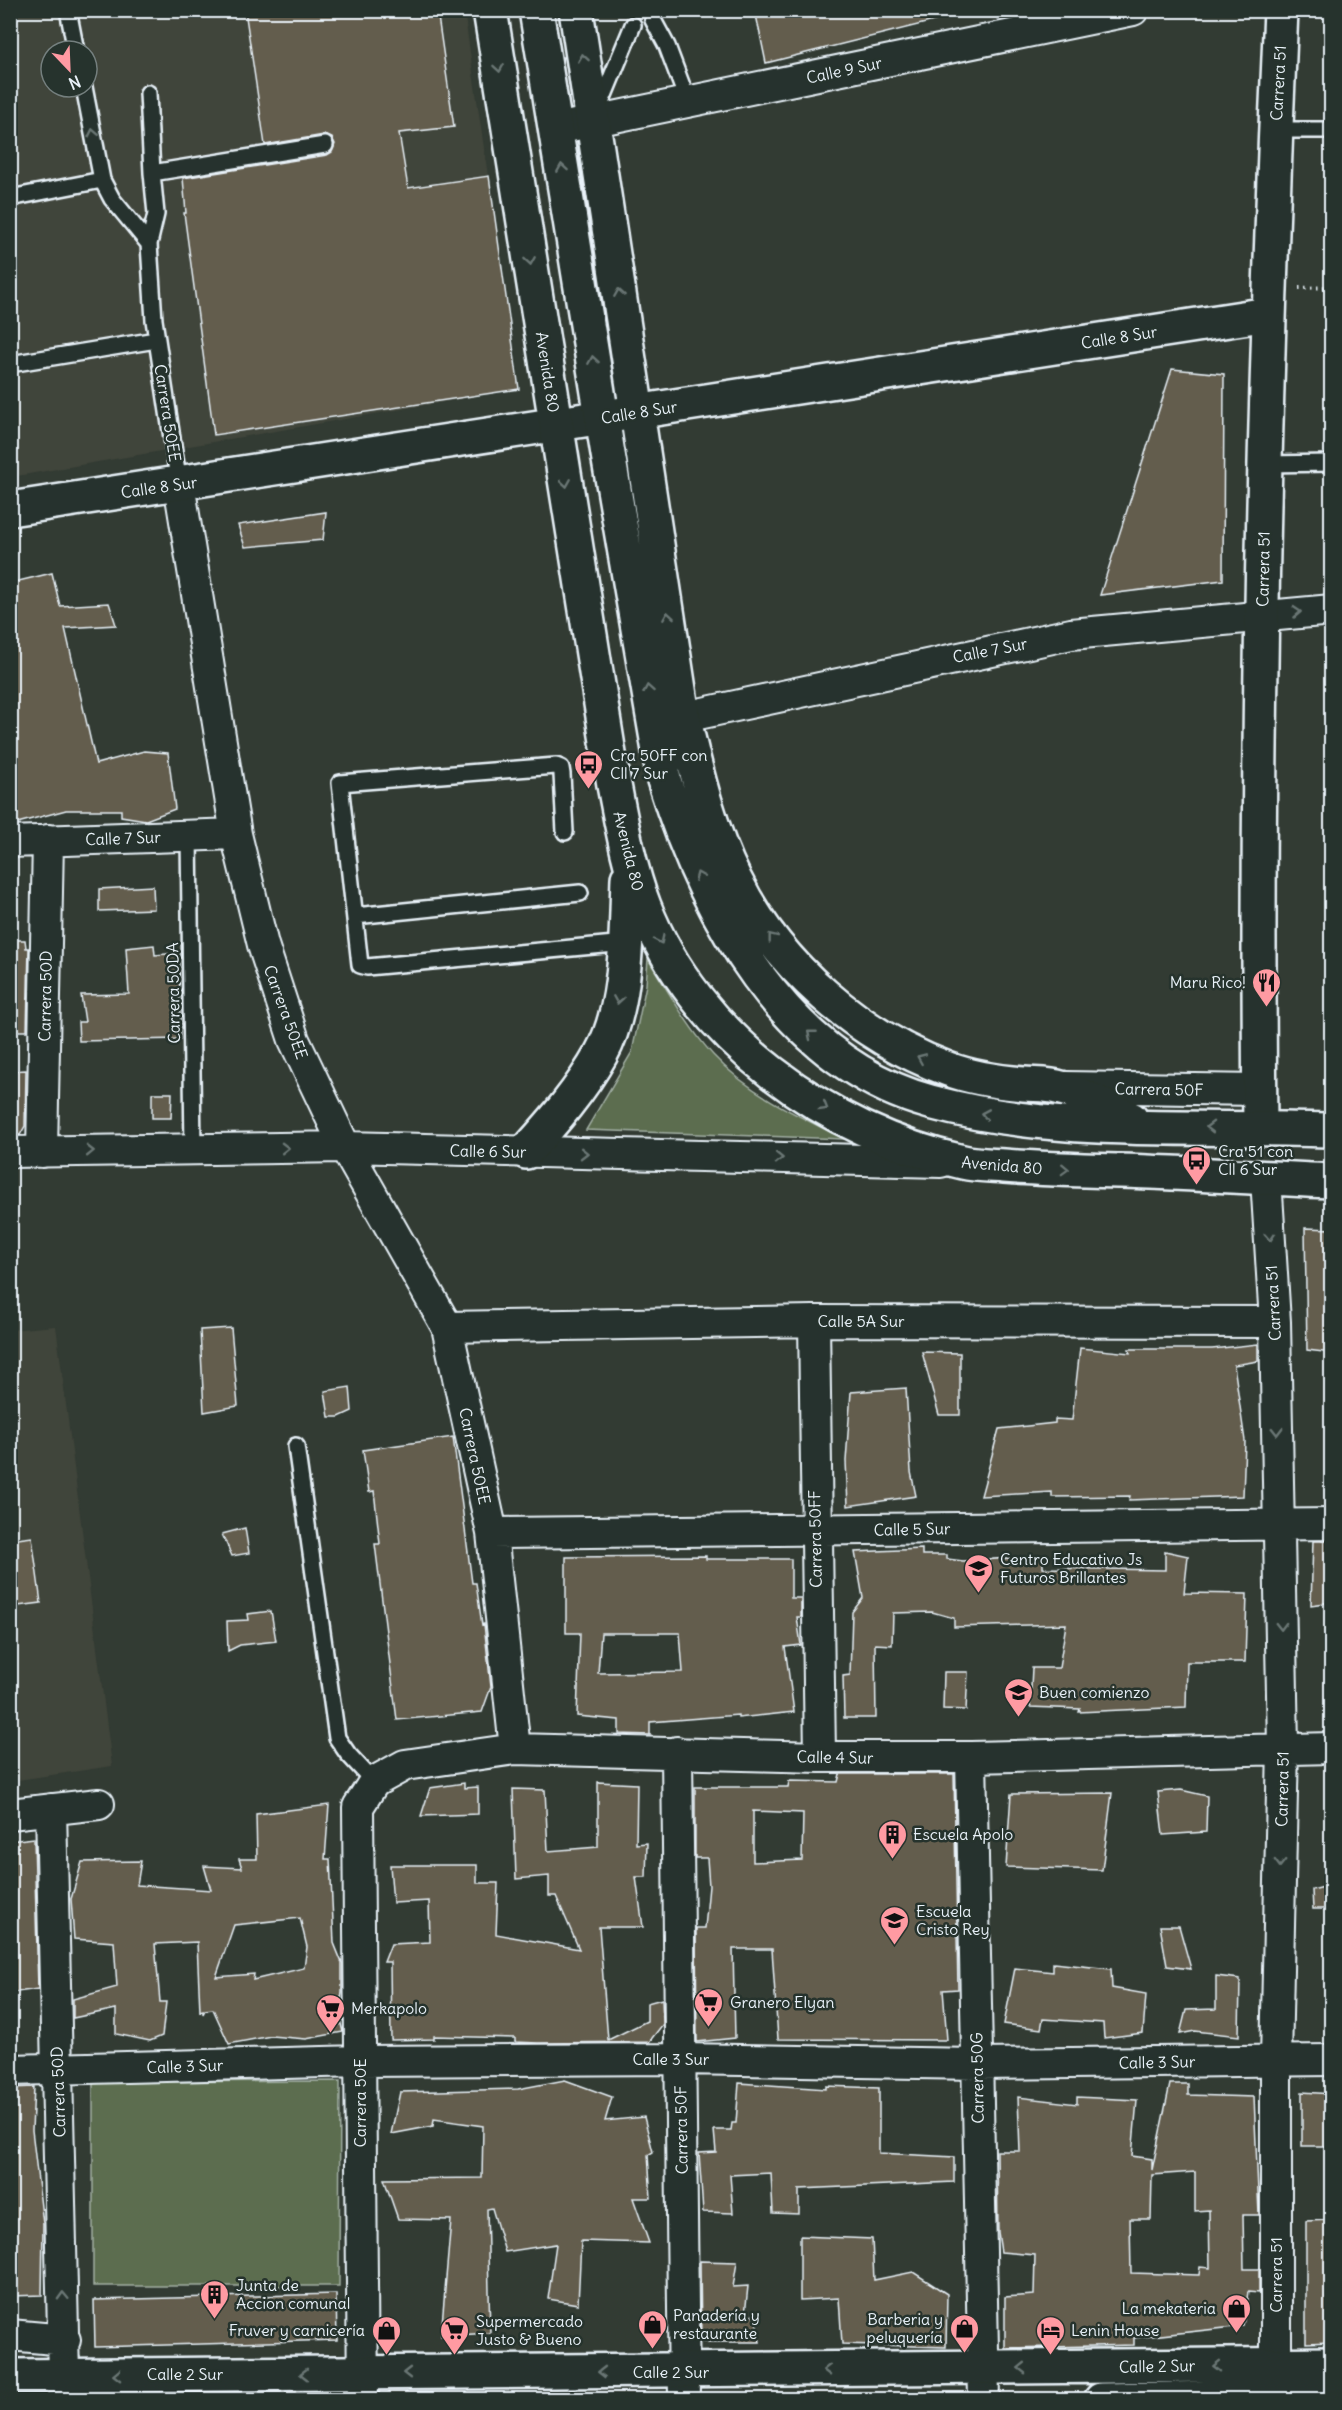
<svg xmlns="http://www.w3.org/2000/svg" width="1342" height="2410" font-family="Delius,sans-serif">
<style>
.built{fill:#41453b;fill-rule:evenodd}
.green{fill:#5c6d4f;stroke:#a2afa4;stroke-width:1.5}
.building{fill:#645d4d;stroke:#e8f1f8;stroke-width:1.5;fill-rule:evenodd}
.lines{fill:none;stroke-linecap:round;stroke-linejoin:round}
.service-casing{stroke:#e8f1f8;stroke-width:20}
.minor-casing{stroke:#e8f1f8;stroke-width:34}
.tertiary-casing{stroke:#e8f1f8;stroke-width:38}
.secondary-casing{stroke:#e8f1f8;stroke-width:38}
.primary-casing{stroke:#e8f1f8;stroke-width:38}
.path{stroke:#e8f1f8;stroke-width:4;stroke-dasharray:1.5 4.5;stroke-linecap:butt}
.service{stroke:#26332d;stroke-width:15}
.minor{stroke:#26332d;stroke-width:30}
.tertiary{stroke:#26332d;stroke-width:33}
.secondary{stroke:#26332d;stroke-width:33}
.primary{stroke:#26332d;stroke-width:33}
.oneway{stroke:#6a7674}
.labels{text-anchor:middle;stroke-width:5;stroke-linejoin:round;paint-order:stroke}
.street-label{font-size:16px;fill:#e8f1f8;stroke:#26332d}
.poi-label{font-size:16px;fill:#e8f1f8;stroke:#26332d;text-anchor:start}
</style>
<rect width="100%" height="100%" fill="#323b33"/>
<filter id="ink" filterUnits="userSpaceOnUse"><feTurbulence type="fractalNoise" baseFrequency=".0167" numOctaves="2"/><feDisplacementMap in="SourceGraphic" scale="12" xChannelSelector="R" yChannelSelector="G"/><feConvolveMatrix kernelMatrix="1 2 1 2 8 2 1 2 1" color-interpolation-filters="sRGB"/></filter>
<g filter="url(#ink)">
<!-- built -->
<path class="built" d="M11,11H464L519,389L11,477ZM51,51H87V87H51Z
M56,1326L112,1766L11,1781L10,1330Z"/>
<!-- green -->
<path class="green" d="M648,959C668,991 687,1026 713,1055C748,1093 800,1117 845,1139L586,1130L632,1052L646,985Z
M340,2081L339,2286H93V2082Z"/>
<!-- building -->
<path class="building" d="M245,10H437L454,127L399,133L408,188L489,176L519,389L214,435L184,213H186L183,178L327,155L332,152L335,144L332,138L324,135L265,145Z
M755,10H946V18L766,63Z
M1172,369L1224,374L1223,580L1100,595Z
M326,512L323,540L245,547L238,525Z
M52,573L60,606L109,603L116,625L65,628L96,764L144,751L168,753L175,809L146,820L121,816V810H66L10,825V583Z
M153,886L154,909L99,911V889Z
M10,940H25L26,948H29L27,1031H10Z
M154,945L155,955L179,953L180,1039L79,1041L78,1022H85L81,995L129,994L126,948Z
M26,1070L25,1126L20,1135H10V1071Z
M152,1093H172L171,1118H152Z
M1305,1228L1332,1229V1353L1307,1350Z
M231,1328L238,1406L204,1412L200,1330Z
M1258,1344V1361L1234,1365L1245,1441L1243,1496L1129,1500L1130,1496L1052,1497V1492L981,1496L999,1429L1055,1423V1419L1072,1420L1080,1348L1130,1353L1129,1349H1212Z
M922,1352L960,1353V1415H939Z
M350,1387L352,1411L339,1417H329L325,1391Z
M906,1388L911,1472L916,1496L848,1506L846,1461L851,1392Z
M453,1437L472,1583H476L482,1625L484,1624L491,1687L482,1712L397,1720L375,1544H380L374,1491L369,1492L363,1450Z
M245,1528L249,1553L232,1556L222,1534Z
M32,1537L41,1603L10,1607V1540Z
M1313,1541H1332V1602L1311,1605Z
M922,1549V1555H947V1559L963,1561L1043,1556V1568L1165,1570V1551L1188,1556L1184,1593L1247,1594L1245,1662H1187L1186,1707L1079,1712L1080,1709L1030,1707L1032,1668H1059L1066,1624L954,1627V1618L932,1612L893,1613L892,1645L875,1644L876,1718H844L843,1676L850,1675L852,1612L863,1598L855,1552Z
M706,1556V1559H791V1598H801V1617H797L801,1645L785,1647L794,1712L738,1718V1715L650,1722V1735L619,1734V1720L577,1716L580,1633H566V1557ZM601,1633H680L683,1672L598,1673Z
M271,1611L276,1641L240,1645L228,1651L227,1621L249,1620L248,1614Z
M944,1672H968L966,1710L943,1709Z
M840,1774H954L958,1989L943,1990L947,2040L778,2039L772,1949H733L735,2038L697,2042L696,1928H705L709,1886L707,1858H695V1787H788L789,1781L838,1782ZM753,1811L803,1813L802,1860L753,1862Z
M598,1782L637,1784L636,1844L647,1843L646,1877H636L643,1927H599L608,2040L647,2021V2003L662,1999L663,2024L649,2042L538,2043L515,2042V2038L434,2036V2039L391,2040L390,1962H384L391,1944L430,1942L429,1901L393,1903L390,1865H477V1883H498L496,1934L579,1949L556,1896H549V1876L516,1879L513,1789L545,1790L548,1851L598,1847Z
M464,1783V1788L478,1787V1814L421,1816L430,1788Z
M1181,1790L1207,1796L1206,1832L1163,1835L1158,1792Z
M1112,1793L1102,1870L1006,1867L1011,1794Z
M329,1805L325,1859H330L334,1943L342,1963V1993L338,2012L343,2032L306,2039L271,2036L229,2044L213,2009L205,2010L203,2014V2010L200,2011L197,1942L155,1944L160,2002H166L162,2036L150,2041L116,2034V2009L73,2018V1999L117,1987L114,1942L74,1939L71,1899L82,1862L141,1861L137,1885L211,1890L204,1866L242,1868L239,1859H257L256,1814ZM300,1918L307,1947L304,1968L253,1980L254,1974L216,1977L234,1925Z
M34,1838L38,1989L10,1993V1841Z
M1332,1885V1909H1313L1312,1890Z
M1160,1926H1179L1191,1969L1167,1966Z
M1053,1963L1111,1969L1112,1988L1146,1994L1143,2033L1104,2038L1103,2023L1043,2019L1041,2029L1004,2024L1015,1968L1053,1972Z
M1216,1976L1240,1979L1239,2036L1195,2031L1180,2034L1186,2010L1216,2009Z
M565,2080L612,2097L605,2121L644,2117L653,2152L648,2155L651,2198H633L649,2243L581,2241L578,2304L548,2299L556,2244L505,2252L492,2208L487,2209L490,2333L441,2336L451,2220L398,2219L384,2179L482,2178L483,2126L434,2119L433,2126L391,2134L400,2092L518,2089Z
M739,2083L826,2089V2086L879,2088V2153L954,2157V2182L799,2189V2214L773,2213L771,2173L730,2175L733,2213L703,2212L699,2153L716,2152L714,2130H731L732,2123H736Z
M1170,2084H1188V2095L1254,2097L1259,2215H1243L1244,2269H1259V2293L1248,2292L1243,2326L1134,2338V2345L1005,2348V2297L1034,2295L1035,2255L1001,2252L998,2232L997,2151H1020L1018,2097L1077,2104V2097L1137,2100L1132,2156L1152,2159V2170ZM1195,2172V2211L1209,2210L1210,2268L1200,2267L1199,2275L1131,2273L1130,2219H1151L1152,2175Z
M34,2087L32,2130L43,2224L42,2295L10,2296V2088Z
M1302,2092L1332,2094V2146H1302Z
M1332,2220V2342L1306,2343V2221Z
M800,2236L872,2239L874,2280L913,2272L947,2294L946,2347L842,2344L839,2298L800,2300Z
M700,2261L737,2262L733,2287L748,2286L745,2315H755L760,2342H701Z
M336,2294L337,2340L95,2347L94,2300Z"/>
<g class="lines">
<defs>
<path id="service" d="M68,10L76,51
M653,20L667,46L688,102
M84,87L102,180L112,199L149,244
M148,93L152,173
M598,110L633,25
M1276,130H1332
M10,198L102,180
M10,364L156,340
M1265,464L1332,463
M179,484L154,320L149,244L156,214L152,173L325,145
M565,832L562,774L561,768L556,766L340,783L360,965L367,967L626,943
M189,836L193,1150
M355,916L580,893
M296,1446L337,1738L348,1754L374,1782"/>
<path id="minor" d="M556,129L1133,10
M179,484L236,834L263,945L294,1040L345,1147L447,1327L492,1533L515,1749
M661,722L1071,634L1332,610
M10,842L236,834
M1064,1087L1259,1090
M10,1152L345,1147L941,1162
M42,1152L48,840
M1266,1178L1275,1322L1283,1747L1276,2060V2390
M814,1321L820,1757
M447,1327L814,1321L1275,1322
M492,1533L1332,1524
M677,1752L684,2400
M971,1757L984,2400
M51,1809L64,2376
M10,1814L99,1804
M10,2070L360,2061L681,2059L977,2064L1332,2060
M10,2335L65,2340
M363,2400L358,1807L374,1782L405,1765L515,1749L820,1757H971L1332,1748"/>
<path id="tertiary" d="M10,509L1268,314
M1260,1127C1256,755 1264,382 1281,10"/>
<path id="secondary" d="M10,2376L1332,2364
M1101,2400L1332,2396"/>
<path id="primary" d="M490,10L614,785C622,826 629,867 644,906C695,1038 828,1133 963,1162C976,1165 990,1165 1004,1166C1042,1169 1081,1170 1119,1171C1190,1173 1261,1178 1332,1181
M536,10L608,454L664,780C705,913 785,1062 930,1102C1059,1137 1199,1125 1332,1130
M576,10L683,716C696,771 709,828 735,880C777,966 860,1037 948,1069C972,1078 1000,1082 1024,1084C1036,1085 1049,1084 1061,1088C1085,1094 1109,1109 1131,1119
M526,1152C554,1121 581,1090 601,1054C628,1006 626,931 628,878"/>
</defs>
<!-- service casing -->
<use href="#service" class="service-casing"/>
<!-- minor casing -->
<use href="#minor" class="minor-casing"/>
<!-- tertiary casing -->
<use href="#tertiary" class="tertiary-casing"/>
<!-- secondary casing -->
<use href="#secondary" class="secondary-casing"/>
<!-- primary casing -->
<use href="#primary" class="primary-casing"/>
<!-- path -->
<path class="path" d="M1299,288L1332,287"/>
<!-- service -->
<use href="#service" class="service"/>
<!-- minor -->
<use href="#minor" class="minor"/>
<!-- tertiary -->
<use href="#tertiary" class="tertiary"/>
<!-- secondary -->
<use href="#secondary" class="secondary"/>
<!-- primary -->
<use href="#primary" class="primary"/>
</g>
<!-- one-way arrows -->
<defs><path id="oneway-chevron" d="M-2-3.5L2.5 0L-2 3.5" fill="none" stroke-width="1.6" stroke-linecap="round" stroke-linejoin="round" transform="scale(1.5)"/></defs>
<g class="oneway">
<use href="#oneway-chevron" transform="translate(583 58) rotate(-99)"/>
<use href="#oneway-chevron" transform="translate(499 68) rotate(81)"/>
<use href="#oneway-chevron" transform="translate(93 133) rotate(-101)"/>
<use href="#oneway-chevron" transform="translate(562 168) rotate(-99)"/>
<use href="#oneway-chevron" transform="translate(530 261) rotate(81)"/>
<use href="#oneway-chevron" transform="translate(619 293) rotate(-99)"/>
<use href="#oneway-chevron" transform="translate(593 360) rotate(-99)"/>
<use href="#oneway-chevron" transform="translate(566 483) rotate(81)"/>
<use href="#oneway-chevron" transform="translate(1297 612) rotate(-4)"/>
<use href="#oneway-chevron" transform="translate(668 616) rotate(-99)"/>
<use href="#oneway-chevron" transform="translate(648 689) rotate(-100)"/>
<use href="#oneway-chevron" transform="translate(699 876) rotate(-113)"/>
<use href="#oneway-chevron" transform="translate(772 937) rotate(-128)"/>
<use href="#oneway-chevron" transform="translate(660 940) rotate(65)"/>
<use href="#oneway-chevron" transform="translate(618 1000) rotate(99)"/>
<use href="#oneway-chevron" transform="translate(811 1034) rotate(-141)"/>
<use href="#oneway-chevron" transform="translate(921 1058) rotate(-157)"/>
<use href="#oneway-chevron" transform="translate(824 1107) rotate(31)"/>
<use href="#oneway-chevron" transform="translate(985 1114) rotate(-170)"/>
<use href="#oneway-chevron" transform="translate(1210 1127) rotate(-179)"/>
<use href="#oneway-chevron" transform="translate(285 1148) rotate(-1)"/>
<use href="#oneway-chevron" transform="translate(90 1151) rotate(-1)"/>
<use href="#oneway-chevron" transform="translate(584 1153) rotate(1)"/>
<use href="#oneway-chevron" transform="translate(779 1158) rotate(1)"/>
<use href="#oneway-chevron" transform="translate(1065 1169) rotate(2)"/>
<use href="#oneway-chevron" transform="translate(1270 1237) rotate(86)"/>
<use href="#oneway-chevron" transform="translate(1277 1431) rotate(89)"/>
<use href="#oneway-chevron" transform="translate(1281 1626) rotate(89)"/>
<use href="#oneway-chevron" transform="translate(1280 1863) rotate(91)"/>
<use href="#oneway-chevron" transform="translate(63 2296) rotate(-92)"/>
<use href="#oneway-chevron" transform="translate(1217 2366) rotate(179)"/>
<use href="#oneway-chevron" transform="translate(1022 2368) rotate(179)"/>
<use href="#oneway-chevron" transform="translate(827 2370) rotate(179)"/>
<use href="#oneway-chevron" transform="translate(602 2372) rotate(180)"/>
<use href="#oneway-chevron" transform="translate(407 2373) rotate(180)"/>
<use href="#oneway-chevron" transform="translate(304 2374) rotate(180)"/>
<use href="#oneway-chevron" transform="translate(117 2375) rotate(179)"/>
</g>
</g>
<!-- icons -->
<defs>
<symbol id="bus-pin" viewBox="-11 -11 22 30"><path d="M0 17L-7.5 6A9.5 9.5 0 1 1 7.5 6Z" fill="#ff9aa2" stroke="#26332d"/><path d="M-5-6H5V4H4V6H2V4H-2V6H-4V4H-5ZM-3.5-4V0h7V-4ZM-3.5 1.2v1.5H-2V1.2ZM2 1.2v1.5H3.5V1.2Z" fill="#111"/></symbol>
<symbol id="restaurant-pin" viewBox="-11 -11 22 30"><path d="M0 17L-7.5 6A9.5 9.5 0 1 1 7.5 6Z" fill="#ff9aa2" stroke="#26332d"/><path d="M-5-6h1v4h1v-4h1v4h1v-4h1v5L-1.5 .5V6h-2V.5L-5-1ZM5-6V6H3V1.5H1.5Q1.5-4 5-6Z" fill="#111"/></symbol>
<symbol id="school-pin" viewBox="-11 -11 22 30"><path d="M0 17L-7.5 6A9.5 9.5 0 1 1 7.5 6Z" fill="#ff9aa2" stroke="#26332d"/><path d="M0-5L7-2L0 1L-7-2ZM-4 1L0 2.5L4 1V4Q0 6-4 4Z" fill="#111"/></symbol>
<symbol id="building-pin" viewBox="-11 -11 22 30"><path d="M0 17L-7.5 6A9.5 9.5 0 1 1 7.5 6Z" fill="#ff9aa2" stroke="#26332d"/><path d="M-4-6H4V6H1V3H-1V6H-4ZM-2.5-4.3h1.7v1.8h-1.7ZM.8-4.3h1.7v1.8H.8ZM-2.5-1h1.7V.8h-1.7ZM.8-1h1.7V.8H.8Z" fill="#111"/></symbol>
<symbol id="supermarket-pin" viewBox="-11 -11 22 30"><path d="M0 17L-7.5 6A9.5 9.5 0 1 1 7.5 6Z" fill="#ff9aa2" stroke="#26332d"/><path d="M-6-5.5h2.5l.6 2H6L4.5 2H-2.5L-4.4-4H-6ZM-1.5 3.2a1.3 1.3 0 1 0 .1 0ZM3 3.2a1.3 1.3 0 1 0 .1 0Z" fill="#111"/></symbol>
<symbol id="shop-pin" viewBox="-11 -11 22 30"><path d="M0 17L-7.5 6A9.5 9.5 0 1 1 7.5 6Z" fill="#ff9aa2" stroke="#26332d"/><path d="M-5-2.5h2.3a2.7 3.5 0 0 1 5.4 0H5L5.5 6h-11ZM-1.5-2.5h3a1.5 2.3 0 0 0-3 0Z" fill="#111"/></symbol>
<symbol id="hotel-pin" viewBox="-11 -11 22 30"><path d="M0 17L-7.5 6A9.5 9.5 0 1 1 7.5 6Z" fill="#ff9aa2" stroke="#26332d"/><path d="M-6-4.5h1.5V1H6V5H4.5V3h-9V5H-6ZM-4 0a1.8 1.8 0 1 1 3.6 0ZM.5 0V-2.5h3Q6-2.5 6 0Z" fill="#111"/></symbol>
</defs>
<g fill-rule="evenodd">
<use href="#bus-pin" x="572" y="748" width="33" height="45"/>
<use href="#restaurant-pin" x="1250" y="966" width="33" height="45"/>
<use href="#bus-pin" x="1180" y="1144" width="33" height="45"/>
<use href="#school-pin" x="962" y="1552" width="33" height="45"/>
<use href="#school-pin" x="1002" y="1676" width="33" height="45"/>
<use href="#building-pin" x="876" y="1818" width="33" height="45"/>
<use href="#school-pin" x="878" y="1904" width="33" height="45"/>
<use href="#supermarket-pin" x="692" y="1986" width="33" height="45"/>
<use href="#supermarket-pin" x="314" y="1992" width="33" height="45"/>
<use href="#building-pin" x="198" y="2278" width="33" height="45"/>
<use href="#shop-pin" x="1220" y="2292" width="33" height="45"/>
<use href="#shop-pin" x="636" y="2308" width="33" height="45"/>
<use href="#shop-pin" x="948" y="2312" width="33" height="45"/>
<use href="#shop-pin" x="370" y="2314" width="33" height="45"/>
<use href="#supermarket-pin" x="438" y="2314" width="33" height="45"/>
<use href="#hotel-pin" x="1034" y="2314" width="33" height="45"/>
</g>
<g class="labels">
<!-- street labels -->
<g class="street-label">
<text transform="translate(844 70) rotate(-12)" y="6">Calle 9 Sur</text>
<text transform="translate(1278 83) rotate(-87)" y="6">Carrera 51</text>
<text transform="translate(1119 337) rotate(-9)" y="6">Calle 8 Sur</text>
<text transform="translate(548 372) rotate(81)" y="6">Avenida 80</text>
<text transform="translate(639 412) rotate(-9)" y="6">Calle 8 Sur</text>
<text transform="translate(168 413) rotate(81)" y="6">Carrera 50EE</text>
<text transform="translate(159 487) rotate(-8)" y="6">Calle 8 Sur</text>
<text transform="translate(1263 569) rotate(-89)" y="6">Carrera 51</text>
<text transform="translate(990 650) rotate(-11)" y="6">Calle 7 Sur</text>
<text transform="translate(123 838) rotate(-2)" y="6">Calle 7 Sur</text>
<text transform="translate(629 851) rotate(76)" y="6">Avenida 80</text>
<text transform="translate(173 993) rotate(-91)" y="6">Carrera 50DA</text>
<text transform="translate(45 996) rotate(-89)" y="6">Carrera 50D</text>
<text transform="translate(286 1012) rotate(70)" y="6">Carrera 50EE</text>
<text transform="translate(1159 1089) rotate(1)" y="6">Carrera 50F</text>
<text transform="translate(488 1151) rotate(1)" y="6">Calle 6 Sur</text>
<text transform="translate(1002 1165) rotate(5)" y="6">Avenida 80</text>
<text transform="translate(1273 1303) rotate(-93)" y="6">Carrera 51</text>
<text x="861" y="1327">Calle 5A Sur</text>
<text transform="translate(475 1456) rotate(78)" y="6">Carrera 50EE</text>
<text transform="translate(912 1529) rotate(-1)" y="6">Calle 5 Sur</text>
<text transform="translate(815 1539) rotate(-91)" y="6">Carrera 50FF</text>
<text transform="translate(835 1757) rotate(1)" y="6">Calle 4 Sur</text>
<text transform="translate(1282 1789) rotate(-89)" y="6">Carrera 51</text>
<text x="671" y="2065">Calle 3 Sur</text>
<text transform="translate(1157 2062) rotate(-1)" y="6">Calle 3 Sur</text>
<text transform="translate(185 2066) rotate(-2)" y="6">Calle 3 Sur</text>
<text transform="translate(977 2078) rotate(-91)" y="6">Carrera 50G</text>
<text transform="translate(58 2092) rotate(-92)" y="6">Carrera 50D</text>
<text transform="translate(360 2103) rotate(-90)" y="6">Carrera 50E</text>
<text transform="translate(681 2130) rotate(-91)" y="6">Carrera 50F</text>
<text transform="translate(1276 2275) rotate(-90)" y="6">Carrera 51</text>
<text transform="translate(1157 2366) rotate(-1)" y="6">Calle 2 Sur</text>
<text x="671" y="2378">Calle 2 Sur</text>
<text x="185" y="2380">Calle 2 Sur</text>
</g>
<!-- poi labels -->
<g class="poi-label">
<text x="610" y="761">Cra 50FF con<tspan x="610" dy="18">Cll 7 Sur</tspan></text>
<text x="1246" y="988" text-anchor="end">Maru Rico!</text>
<text x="1218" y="1157">Cra 51 con<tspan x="1218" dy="18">Cll 6 Sur</tspan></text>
<text x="1000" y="1565">Centro Educativo Js<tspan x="1000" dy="18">Futuros Brillantes</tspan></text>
<text x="1039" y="1698">Buen comienzo</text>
<text x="913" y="1840">Escuela Apolo</text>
<text x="916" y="1917">Escuela<tspan x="916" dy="18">Cristo Rey</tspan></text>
<text x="730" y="2008">Granero Elyan</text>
<text x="351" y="2014">Merkapolo</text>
<text x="236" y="2291">Junta de<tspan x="236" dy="18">Accion comunal</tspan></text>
<text x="1216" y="2314" text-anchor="end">La mekateria</text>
<text x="673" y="2321">Panadería y<tspan x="673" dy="18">restaurante</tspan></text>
<text x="943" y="2325" text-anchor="end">Barberia y<tspan x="943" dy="18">peluquería</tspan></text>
<text x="476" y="2327">Supermercado<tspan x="476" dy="18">Justo &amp; Bueno</tspan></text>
<text x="365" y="2336" text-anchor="end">Fruver y carnicería</text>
<text x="1071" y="2336">Lenin House</text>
</g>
</g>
<!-- margin -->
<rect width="1342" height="2410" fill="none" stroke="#26332d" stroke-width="36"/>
<rect x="18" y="18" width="1306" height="2374" fill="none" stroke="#e8f1f8" stroke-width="2" filter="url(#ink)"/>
<!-- north arrow -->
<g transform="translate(69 69) rotate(157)"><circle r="28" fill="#26332d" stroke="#747f7e" stroke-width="1.5"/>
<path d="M0-4.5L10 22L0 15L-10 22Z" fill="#ff9aa2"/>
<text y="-9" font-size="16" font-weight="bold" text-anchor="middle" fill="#e8f1f8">N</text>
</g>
</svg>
